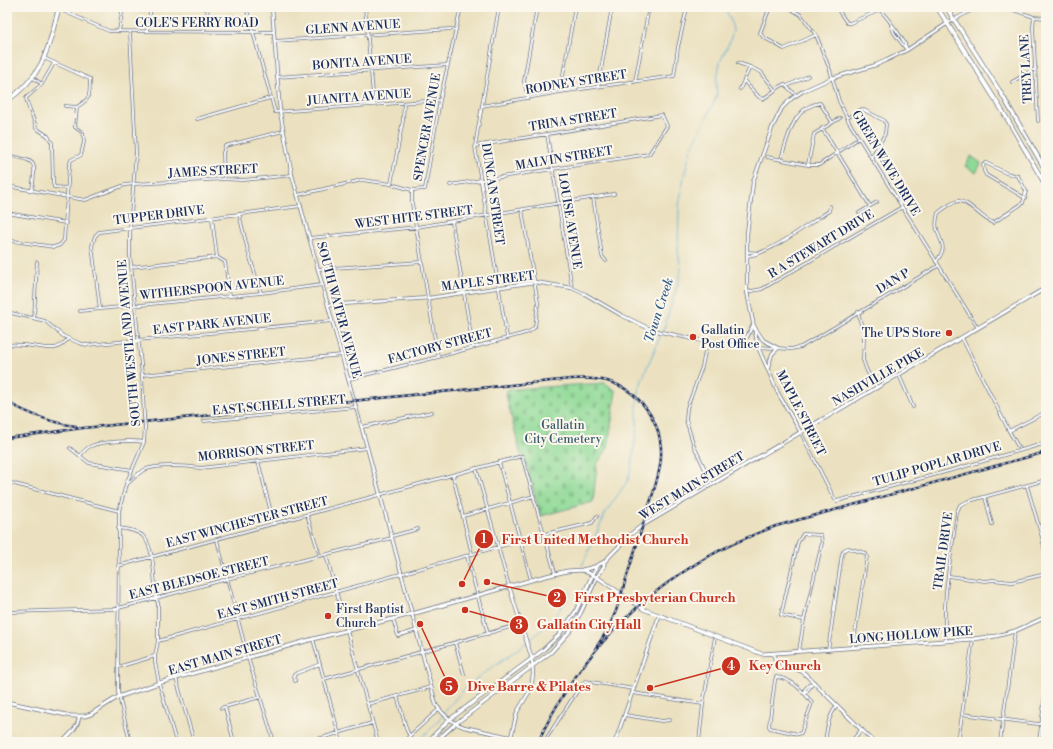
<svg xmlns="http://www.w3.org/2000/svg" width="1053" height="749" font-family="'Libre Bodoni',serif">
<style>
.cemetery{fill:url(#cemetery-stones);stroke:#54847a}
.park{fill:url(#park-crowns);stroke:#54847a}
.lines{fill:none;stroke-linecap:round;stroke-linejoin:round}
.stream{stroke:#5eaed8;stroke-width:1}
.street-casing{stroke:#646d80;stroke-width:3.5}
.secondary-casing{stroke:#646d80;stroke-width:4}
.primary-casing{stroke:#646d80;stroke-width:4.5}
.highway-casing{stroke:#646d80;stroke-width:5}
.street{stroke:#fff;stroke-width:2}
.secondary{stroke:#fff;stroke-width:2.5}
.primary{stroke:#fff;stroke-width:3}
.highway{stroke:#fff;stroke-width:3.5}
.rail-casing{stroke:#1b2f5e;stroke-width:2.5}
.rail{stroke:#fbf7ec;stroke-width:1;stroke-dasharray:3;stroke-linecap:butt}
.street-bridge-casing{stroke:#646d80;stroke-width:3.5;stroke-linecap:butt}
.street-bridge{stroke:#fff;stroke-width:2}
.poi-dot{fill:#c8321e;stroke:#fbf7ec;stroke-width:1.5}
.labels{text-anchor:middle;stroke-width:4;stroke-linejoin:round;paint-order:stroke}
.street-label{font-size:12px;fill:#1b2f5e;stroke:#fbf7ec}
.poi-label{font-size:12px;fill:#1b2f5e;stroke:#fbf7ec;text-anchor:start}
.park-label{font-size:12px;fill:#385a6c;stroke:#fbf7ec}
.water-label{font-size:13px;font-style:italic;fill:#325b89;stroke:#fbf7ec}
.leader{fill:none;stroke:#c8321e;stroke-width:1.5}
.callout-dot{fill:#c8321e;stroke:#fbf7ec;stroke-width:1.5}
.mark-label{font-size:12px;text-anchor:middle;font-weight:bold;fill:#fff}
.callout-label{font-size:13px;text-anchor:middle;font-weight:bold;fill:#c8321e;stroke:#fbf7ec;stroke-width:4;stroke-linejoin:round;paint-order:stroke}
</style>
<defs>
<pattern id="cemetery-stones" width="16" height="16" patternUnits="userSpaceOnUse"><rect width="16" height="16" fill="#8ed995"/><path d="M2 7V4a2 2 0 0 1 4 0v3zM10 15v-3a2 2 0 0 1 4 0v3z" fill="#7abb83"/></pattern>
<pattern id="park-crowns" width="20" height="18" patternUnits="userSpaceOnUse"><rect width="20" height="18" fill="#8ed995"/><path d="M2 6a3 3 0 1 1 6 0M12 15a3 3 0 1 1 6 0" fill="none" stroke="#7abb83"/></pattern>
</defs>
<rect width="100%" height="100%" fill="#fbf7ec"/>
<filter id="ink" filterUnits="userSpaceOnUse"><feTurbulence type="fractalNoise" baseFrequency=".025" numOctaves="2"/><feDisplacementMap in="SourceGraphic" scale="8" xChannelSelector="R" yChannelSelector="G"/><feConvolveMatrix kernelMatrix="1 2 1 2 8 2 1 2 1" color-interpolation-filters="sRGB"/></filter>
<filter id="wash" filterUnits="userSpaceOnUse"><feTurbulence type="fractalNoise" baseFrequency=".012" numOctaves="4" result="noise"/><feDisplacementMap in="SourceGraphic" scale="16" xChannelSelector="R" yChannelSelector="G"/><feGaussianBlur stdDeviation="0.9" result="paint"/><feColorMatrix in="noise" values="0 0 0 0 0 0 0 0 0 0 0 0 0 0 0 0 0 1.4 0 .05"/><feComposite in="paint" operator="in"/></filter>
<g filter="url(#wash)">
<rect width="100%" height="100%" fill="#ebe1c0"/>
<!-- cemetery -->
<path class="cemetery" d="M605,383L616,391L608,448L597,464L593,502L541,516L524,458L520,452L506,395L507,390L514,389Z"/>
<!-- park -->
<path class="park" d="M971,156L981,163L976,173L965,166Z"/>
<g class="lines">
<!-- stream -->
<path class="stream" d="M582,566L606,512L628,480L632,464L637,428V404L640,386L647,367L664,328L679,280L681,269L678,251L679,206L684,176L691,149L717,96L716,84L720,62L730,41L733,30L730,18L725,9L726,7
M418,742C424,735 431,729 437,722C446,711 454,699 465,689C499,657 550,637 570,592"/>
</g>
</g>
<g filter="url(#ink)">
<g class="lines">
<defs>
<path id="street" d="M54,7L109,31L274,32
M199,7L208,9L204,31
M246,7L275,112L440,100
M365,7L374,105
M499,7L475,146L507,337
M770,7L760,33L763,37L784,49L816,35
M788,7L801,15L816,35L830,70L839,101L849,122L978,328
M836,7L847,23H850L880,10
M878,7C885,16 906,39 907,50
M1005,7L1034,17L1046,18
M1034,17L1033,28L1038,121
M955,19L978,7
M891,25L894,33L906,49
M119,31L123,7
M147,31L151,7
M130,32L136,153L130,227V255L142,375L144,416
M275,41L451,29L456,30
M54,63L42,84L26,98C28,109 34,118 36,128L48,136L52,143L53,183L54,187L68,188
M738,63L750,67
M277,77L447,65
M33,78L42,84
M744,81L759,97L763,99L774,91
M635,82L649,7
M1012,82L1036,68
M787,86L808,76
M598,87L612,7
M740,89L750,67L761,72L775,90L784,84L796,95
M560,92L575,7
M528,98L524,81L537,7
M65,106L77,107
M482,106L560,92L674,76L678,47L686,12L683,7
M847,118L862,109L883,120L886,124L885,134L871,158
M197,119L270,98
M822,128L870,206
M547,134L572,288
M7,155C38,162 36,159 32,190
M767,157L808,165H819L859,138
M781,159C788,137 793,107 820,103L832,122
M808,165L814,134L840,118
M224,179L223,153L225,146L283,131
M391,184L403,120L404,103
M450,185L649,154L667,126L662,115L475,146
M7,186L85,200L125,185L134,184L224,179L243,180L292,175
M412,190V203L438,357
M298,195L362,180L391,184L412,190L425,189L440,100L461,7
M593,197L602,256L606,261
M7,213L66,223
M859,213L877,202
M239,214L248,251L261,293
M212,218L217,257
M452,222L473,347
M310,238L417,227L614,194
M7,240L54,247L60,245L64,240L69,166L71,160L81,155L84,142L83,133L75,127L77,107C92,97 89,97 90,79L44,58
M747,252L759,253
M747,256C770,254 808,224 829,211L830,206
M217,257L225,262L230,296
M936,262C949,245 940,244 937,229C935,224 937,218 938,213C943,209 951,203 958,201C968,200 982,219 993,223L1023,203L1026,191L1018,176L1006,173L986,163L983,164L984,171L986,175L1025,198
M131,267L217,257
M318,269L422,262
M747,292L762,289L902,207
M100,309L92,246L95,236L99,232L301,206
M80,311L261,293L322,285
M7,312L45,321L63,336L79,343L87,345L332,321
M858,312L864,336L863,360L867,371L877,388
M34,318L37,262
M962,338L1009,431L1020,450
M707,342L702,367L687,408L686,420L694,446L712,484
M7,345C23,342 39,349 55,348C60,347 64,343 68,339
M758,347L791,349L801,347L938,266
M142,375L342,355
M899,375L913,407
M349,379L438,357L529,332L535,327L538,303L522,210
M204,421L356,407
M362,427L432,412
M1009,431L1046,412
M801,433L834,498L837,501L956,469L1046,443
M70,448L89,463L132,470
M80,456C83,452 86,448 91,446C102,441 133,440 144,442
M258,461L274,524
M499,462L531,580
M476,468L509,586
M453,476L472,554
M7,482L119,511
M127,484C132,480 138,473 144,470C157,464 187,466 201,468L367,448
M1027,486L1042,537L1046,558
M985,497L992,524
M307,515L320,556
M463,516L534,496
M118,528C127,529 135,530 142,535C155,546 154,582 156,598L158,603V641L155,656V662L159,683L176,742
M803,534L821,535L822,543L804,620L781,615L798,542Z
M392,536L418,529
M217,540L248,658L274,742
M326,555L378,742
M467,556L488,634
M118,566L522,456L555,573
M949,576L985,581L993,580L1012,582L1046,574
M7,612L115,609L227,579L392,538
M393,619L398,636L417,630
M313,639L341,742
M158,641L545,534L592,523L597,516
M946,641C941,600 952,553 957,512L960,505L969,501L1046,480
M455,643L464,674
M828,650L842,554L844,550L848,548L865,553L867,556L853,647
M799,651L804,620
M118,667L155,656
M776,677C791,678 804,692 812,703L801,733L798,734L770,728L769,726L775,680Z
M176,678L194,742
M324,679L521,624
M295,681L294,675L295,674L320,664
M805,691V689L810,684H812
M633,693L703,704
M803,693L807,691L814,682
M397,696L407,731L410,736
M368,704L431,687
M225,707L234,742
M221,708L260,697
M962,714L1046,725
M625,715L662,721L670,720
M130,742L118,692L119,511L126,484L144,442L145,427
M183,742L193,740
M312,742L318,739L372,723
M403,742L439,709
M544,742L580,687L585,681L634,689
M699,742L703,704L715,637
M825,742C827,729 828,716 837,706
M851,742L862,729
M958,742L973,639
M1000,742L1015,631
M1039,742L1046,687"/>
<path id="secondary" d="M272,7L280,112L292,175L392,538L436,705C444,716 452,723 464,727L533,742
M328,305L429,298L535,282L572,288L585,294L621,315L648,328L657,331L707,342L758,347
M754,326L763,340L778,348L772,354L768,368
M736,345L747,337L753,325
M801,433L778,393L758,347L747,292V234L753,182L772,128L782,108L791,99L803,91L832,78L876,65L887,60L907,50L954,19
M509,586L532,659L533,674L531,689L517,712L511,737
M62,742C70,734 78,728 79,717
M615,742L659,616"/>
<path id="primary" d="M582,570L597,577L643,609L762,654L973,639L996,636L1015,631L1046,617
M774,654L775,659L778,661L803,672L874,742
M7,702L71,716H85L91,714L118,697L159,683L313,639L412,614L542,577L567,571L582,570L594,567L604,562L631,534L643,525L1044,289
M427,742L449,720L542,651L559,635L576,611L593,574L598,565
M435,742L455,724L551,652L571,630L581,612L597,577L604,566V562"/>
<path id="highway" d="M937,7L1005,115L1046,186
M946,7L1001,93L1046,171
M7,101C45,74 48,49 59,7
M1045,288L1046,289
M1043,290L1046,295"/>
</defs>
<!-- street casing -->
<use href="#street" class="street-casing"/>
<!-- secondary casing -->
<use href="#secondary" class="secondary-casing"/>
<!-- primary casing -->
<use href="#primary" class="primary-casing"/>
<!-- highway casing -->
<use href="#highway" class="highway-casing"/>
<!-- street -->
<use href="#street" class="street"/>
<!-- secondary -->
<use href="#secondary" class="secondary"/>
<!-- primary -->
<use href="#primary" class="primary"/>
<!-- highway -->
<use href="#highway" class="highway"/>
<defs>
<path id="rail" d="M7,402C29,414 51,423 76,426
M7,438L83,428L571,379C583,378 595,378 607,381C639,390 663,422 661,457C660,476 652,496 646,515C636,547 626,579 616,611L607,631L595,649
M538,742C571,670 624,609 691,567C717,550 747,537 776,526L1046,452"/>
</defs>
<!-- rail casing -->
<use href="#rail" class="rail-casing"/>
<!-- rail -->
<use href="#rail" class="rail"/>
<defs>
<path id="street-bridge" d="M144,416L145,427"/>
</defs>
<!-- street-bridge casing -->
<use href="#street-bridge" class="street-bridge-casing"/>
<!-- street-bridge -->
<use href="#street-bridge" class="street-bridge"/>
</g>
</g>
<!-- markers -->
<g class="poi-dot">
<circle cx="949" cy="333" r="4"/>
<circle cx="693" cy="337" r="4"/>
<circle cx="328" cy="616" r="4"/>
</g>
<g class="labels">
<!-- street labels -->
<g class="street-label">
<text x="197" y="27">COLE'S FERRY ROAD</text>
<text transform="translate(353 27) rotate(-4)" y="4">GLENN AVENUE</text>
<text transform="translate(362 62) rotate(-4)" y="4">BONITA AVENUE</text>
<text transform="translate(1026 69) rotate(-93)" y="4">TREY LANE</text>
<text transform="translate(576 82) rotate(-9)" y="4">RODNEY STREET</text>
<text transform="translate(359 97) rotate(-4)" y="4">JUANITA AVENUE</text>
<text transform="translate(573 120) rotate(-9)" y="4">TRINA STREET</text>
<text transform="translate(427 127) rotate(-80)" y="4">SPENCER AVENUE</text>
<text transform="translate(564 158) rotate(-9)" y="4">MALVIN STREET</text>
<text transform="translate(886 163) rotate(59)" y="4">GREEN WAVE DRIVE</text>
<text transform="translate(213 171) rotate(-3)" y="4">JAMES STREET</text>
<text transform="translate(493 194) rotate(82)" y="4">DUNCAN STREET</text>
<text transform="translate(159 215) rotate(-7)" y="4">TUPPER DRIVE</text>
<text transform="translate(414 217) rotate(-7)" y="4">WEST HITE STREET</text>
<text transform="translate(570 221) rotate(81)" y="4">LOUISE AVENUE</text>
<text transform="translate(821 244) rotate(-31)" y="4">R A STEWART DRIVE</text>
<text transform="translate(488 281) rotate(-7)" y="4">MAPLE STREET</text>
<text transform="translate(893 281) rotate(-31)" y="4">DAN P</text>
<text transform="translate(212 288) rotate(-6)" y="4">WITHERSPOON AVENUE</text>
<text transform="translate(339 310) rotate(75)" y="4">SOUTH WATER AVENUE</text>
<text transform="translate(212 324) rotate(-6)" y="4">EAST PARK AVENUE</text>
<text transform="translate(129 343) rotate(-95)" y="4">SOUTH WESTLAND AVENUE</text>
<text transform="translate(440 346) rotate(-15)" y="4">FACTORY STREET</text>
<text transform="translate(241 356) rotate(-6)" y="4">JONES STREET</text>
<text transform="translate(878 377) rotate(-30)" y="4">NASHVILLE PIKE</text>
<text transform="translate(279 405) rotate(-5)" y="4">EAST SCHELL STREET</text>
<text transform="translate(801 413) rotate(63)" y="4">MAPLE STREET</text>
<text transform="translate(256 451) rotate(-6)" y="4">MORRISON STREET</text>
<text transform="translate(937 464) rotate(-16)" y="4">TULIP POPLAR DRIVE</text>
<text transform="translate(692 486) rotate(-31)" y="4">WEST MAIN STREET</text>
<text transform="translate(247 522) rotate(-15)" y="4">EAST WINCHESTER STREET</text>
<text transform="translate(943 551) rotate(-82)" y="4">TRAIL DRIVE</text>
<text transform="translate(199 578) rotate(-14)" y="4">EAST BLEDSOE STREET</text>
<text transform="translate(278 599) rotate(-15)" y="4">EAST SMITH STREET</text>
<text transform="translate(911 635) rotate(-4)" y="4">LONG HOLLOW PIKE</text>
<text transform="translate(225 655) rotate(-16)" y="4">EAST MAIN STREET</text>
</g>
<!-- poi labels -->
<g class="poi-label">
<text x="701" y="334">Gallatin<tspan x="701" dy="14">Post Office</tspan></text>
<text x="941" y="337" text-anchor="end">The UPS Store</text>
<text x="336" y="613">First Baptist<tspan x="336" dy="14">Church</tspan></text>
</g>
<!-- park labels -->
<g class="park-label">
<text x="563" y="429">Gallatin<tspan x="563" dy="14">City Cemetery</tspan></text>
</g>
<!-- water labels -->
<g class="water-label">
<text transform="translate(658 310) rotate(-72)" y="5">Town Creek</text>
</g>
</g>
<!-- callouts -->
<path class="leader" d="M462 584L484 539M487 582L557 598M465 610L519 625M650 688L731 666M420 624L449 686"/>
<g class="callout-dot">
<circle cx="462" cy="584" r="4"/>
<circle cx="487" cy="582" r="4"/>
<circle cx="465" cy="610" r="4"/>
<circle cx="650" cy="688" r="4"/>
<circle cx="420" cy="624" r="4"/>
<circle cx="484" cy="539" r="10"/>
<circle cx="557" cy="598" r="10"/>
<circle cx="519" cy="625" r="10"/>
<circle cx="731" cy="666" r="10"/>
<circle cx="449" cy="686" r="10"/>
</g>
<g class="mark-label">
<text x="484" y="543">1</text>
<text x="557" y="602">2</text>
<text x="519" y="629">3</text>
<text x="731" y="670">4</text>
<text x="449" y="691">5</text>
</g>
<g class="callout-label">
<text x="595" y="544">First United Methodist Church</text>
<text x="655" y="602">First Presbyterian Church</text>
<text x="589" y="629">Gallatin City Hall</text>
<text x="785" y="670">Key Church</text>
<text x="529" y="691">Dive Barre &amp; Pilates</text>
</g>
<!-- margin -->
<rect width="1053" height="749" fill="none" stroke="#fbf7ec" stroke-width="24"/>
</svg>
